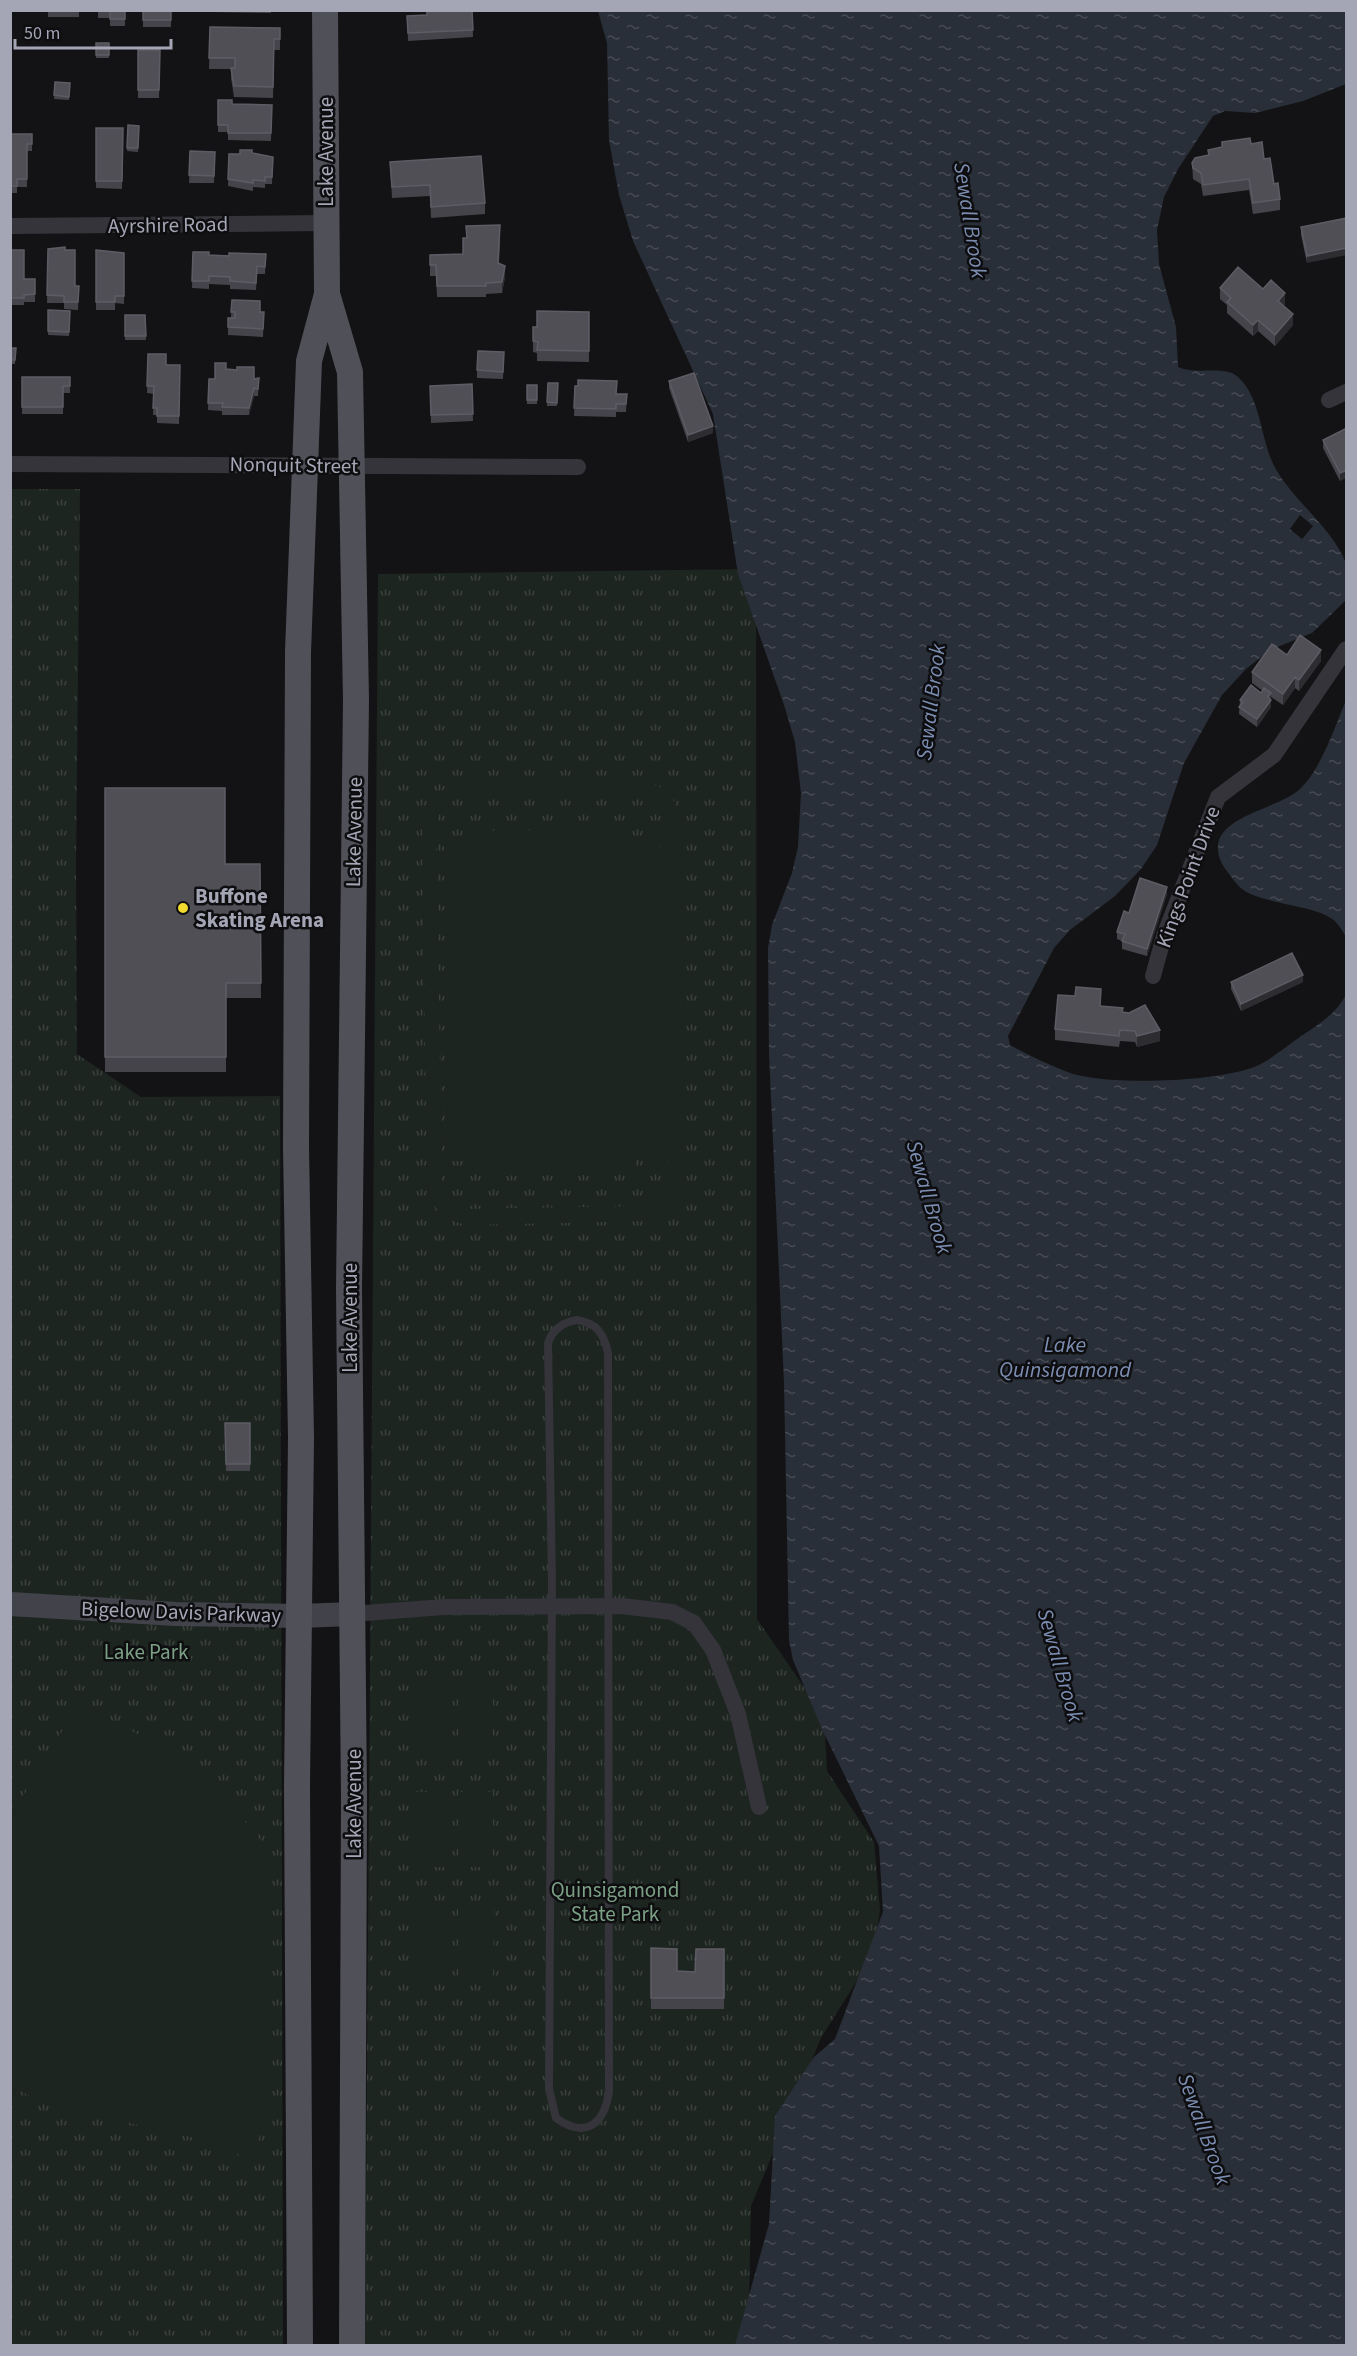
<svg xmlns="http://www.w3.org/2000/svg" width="1357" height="2356" font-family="'Source Sans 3',sans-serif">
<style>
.park{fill:url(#park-tufts)}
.pitch{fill:#1d2520;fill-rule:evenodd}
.water{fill:url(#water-ripples)}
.pier{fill:#131315}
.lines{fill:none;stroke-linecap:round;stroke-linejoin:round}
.service{stroke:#34343a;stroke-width:8}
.minor{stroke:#34343a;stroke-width:16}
.secondary{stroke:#42424a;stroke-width:24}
.primary{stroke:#505059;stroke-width:26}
.wall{fill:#45444a}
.shaded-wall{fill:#2d2c30}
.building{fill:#504f56;stroke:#5d5c64;stroke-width:1.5}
.poi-dot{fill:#f1d92e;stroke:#0e0e10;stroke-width:2}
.labels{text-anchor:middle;stroke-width:5;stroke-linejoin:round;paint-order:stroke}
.street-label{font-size:21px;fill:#a5a6b5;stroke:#0e0e10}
.poi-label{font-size:21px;font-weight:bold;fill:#a5a6b5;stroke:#0e0e10;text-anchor:start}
.park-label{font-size:21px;fill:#7ba085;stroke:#0e0e10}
.water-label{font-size:22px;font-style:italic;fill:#7b8db1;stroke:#0e0e10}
</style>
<defs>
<pattern id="park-tufts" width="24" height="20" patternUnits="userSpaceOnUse" patternTransform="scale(1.5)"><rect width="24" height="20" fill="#1d2520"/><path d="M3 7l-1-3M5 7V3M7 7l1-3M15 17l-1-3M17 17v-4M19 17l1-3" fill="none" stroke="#3b423e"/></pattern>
<pattern id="water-ripples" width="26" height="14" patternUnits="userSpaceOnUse" patternTransform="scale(1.5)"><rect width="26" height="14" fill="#292f38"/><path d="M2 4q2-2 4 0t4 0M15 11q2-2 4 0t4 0" fill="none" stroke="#454a53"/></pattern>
</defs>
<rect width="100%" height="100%" fill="#131315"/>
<!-- park -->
<path class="park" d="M10,489H80L76,863L77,1054L141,1097L280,1096L283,2345H11Z
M756,569L757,1619L824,1716L827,1771L874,1842L880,1910L873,1955L821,2038L751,2206L748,2345L365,2346L378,574Z"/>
<!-- pitch -->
<path class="pitch" d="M639,781C666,784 677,799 682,824L686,1184C681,1204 669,1215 650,1221L467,1225C440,1218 430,1208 427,1180L422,825C427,798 433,793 459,783ZM638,796C655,799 662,806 666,823L669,1190L656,1204L646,1206L466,1209L448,1198L442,1188L436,826C439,810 445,800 462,798Z
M630,829L631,843H660L663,1159L635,1160V1174L478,1176V1161H448L444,845L474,844V831Z
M412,1677H447V1752H412Z
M458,1677H493V1752H458Z
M79,1703L137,1734L183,1763L233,1807L267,1848V2117L250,2160L213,2142L51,2105L11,2087V1817Z
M412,1792H447V1867H412Z
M458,1792H493V1867H458Z
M412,1906H447L446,1981H411Z
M458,1906H494L493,1981L458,1980Z"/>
<!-- water -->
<path class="water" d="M598,11H1346V84L1303,101L1255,113L1225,111L1213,116L1178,169L1164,197L1157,230L1159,264L1176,327L1178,367C1198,376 1225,364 1239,378C1263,401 1260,444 1277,471C1296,503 1332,528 1346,563C1349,573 1346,589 1346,600L1312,633L1270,650L1246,669L1222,695L1184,763L1157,845L1141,869L1115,896L1070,930L1054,948L1008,1036L1010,1045C1024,1053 1061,1071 1077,1075C1118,1085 1214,1082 1254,1067C1270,1061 1286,1046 1300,1037C1316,1026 1338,1013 1346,994V2345H735L769,2224L775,2116L814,2057L835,2039L883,1912L879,1846L822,1729L793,1660L789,1640L784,1382L769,1053L768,948L772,925L792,873L798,847L801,793L795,742L784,705L738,574L713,414L633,241L619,195L609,140L607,43Z
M1346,700V937C1342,930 1337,921 1329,917C1308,904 1249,903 1236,883C1230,875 1221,865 1219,856C1208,816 1278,810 1300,789C1321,769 1335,727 1346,700Z"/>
<!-- pier -->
<path class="pier" d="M1300,515L1313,526L1302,539L1290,529Z"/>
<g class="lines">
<!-- service -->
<path class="service" d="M577,1320C597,1323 604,1334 608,1353L609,2092C604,2125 585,2139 556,2118L549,2089L552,1582L548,1343C553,1329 563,1322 577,1320Z"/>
<!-- minor -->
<path class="minor" d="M10,226L326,223
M1329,400L1346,392
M10,464L578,467
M1153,976L1164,936L1218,797L1274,755L1346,649
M352,1614L444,1607L622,1606L672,1612L694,1623L713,1650L738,1714L759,1807"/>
<!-- secondary -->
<path class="secondary" d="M10,1604L175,1614L300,1616L352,1614"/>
<!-- primary -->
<path class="primary" d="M327,294L350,372L356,700L349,1288L354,1796L352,2346
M300,2346L297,1785L301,1438L296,1147L298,652L309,361L327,294L325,10"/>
</g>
<!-- wall -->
<path class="wall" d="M48,10H79V17H48Z
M98,10H125V26H110V18H98Z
M143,10H171V27H143Z
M211,10H271V13L211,12Z
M426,10H472L473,37L408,41L407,16L427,15Z
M210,27L280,28V50H274L273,98L234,97L231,78V69H209Z
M96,43H109V58H96Z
M138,50H160L159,98H138Z
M55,82L70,83L69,100L54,99Z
M218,100L232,104L272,105L271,141L228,140V132H218Z
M128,125L139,126L138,152L127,151Z
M96,128H123L122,189L96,188Z
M10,134H32V151H27V187H17V193H10Z
M1222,142L1251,144L1264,159L1280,199V210L1253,214L1249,190L1203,196L1201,184L1193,179L1192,163L1208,155V150L1222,148Z
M190,151L215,152L214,183H189Z
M252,153L273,157L272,184H265V188L253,187V191L228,186L229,154H240Z
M390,162L485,203V214L431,218L430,196L392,198Z
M1347,218L1307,263L1301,235V227Z
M500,236L499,263L505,277L502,293L486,294V297H437L436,276H430V255L463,254Z
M48,249L65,250L75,286H79L78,310L64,309V303H47Z
M10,250L24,279H35V302H24V305H10Z
M96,250L124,253V304L115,303V310H96Z
M193,252L209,255L229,256L266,254L265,274H257L256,290L230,289V285L209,284V289L192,288Z
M1220,288L1263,289L1285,304L1283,306L1293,325L1275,346L1258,331L1253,336L1227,313V305L1220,299Z
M232,300L260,312H264L263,337L228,335V318H231Z
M48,310L70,311L69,336L48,335Z
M589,312V362L537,361V353L533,352V327H537Z
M125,315H145L146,340H125Z
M10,348H16L15,364H10Z
M504,352L503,379L477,378V370Z
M148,354L166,365H180L179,424L157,423V415H153L154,394L147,393Z
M226,369L254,379L259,378L258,396H254L249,415H222V411L208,410L209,379H215Z
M22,377H70V393H63V414H22Z
M669,381L713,433L688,442L669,388Z
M548,383H558L557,406H547Z
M472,384L473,421L431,423L430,386Z
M527,385H537V404H527Z
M575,386L616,394H627L626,412H616V417L574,416Z
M1347,428V477L1340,481L1323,448V440Z
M1287,655L1321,661L1299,691L1295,688L1283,705L1271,697V707L1257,727L1239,714L1240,700L1261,693L1263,691L1252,683V672Z
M105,788L225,864H260L261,998H226V1072H105Z
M1167,894L1147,956L1122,949V941L1117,939V932L1129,913Z
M1231,982H1303L1241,1011L1231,989Z
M1101,1000V1006L1123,1012L1160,1041L1137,1047L1135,1042L1120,1041L1119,1047L1055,1040V1029Z
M225,1423H250V1471H226Z
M651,1948L677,1971L695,1972L724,1949V2009H651Z"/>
<!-- shaded-wall -->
<path class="shaded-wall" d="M1347,248V255L1307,263V256Z
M505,266V277L502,293V282Z
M1285,293V304L1278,312V301Z
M1293,314V325L1275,346V335Z
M1258,320V331L1253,336V325Z
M254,388V396L249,415V408Z
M713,426V433L688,442V435Z
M1347,470V477L1340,481V473Z
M1321,650V661L1299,691V680Z
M1295,677V688L1283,705V694Z
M1271,693V707L1257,727V719Z
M1167,887V894L1147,956V949Z
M1303,975V982L1241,1011V1004Z
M1160,1030V1041L1137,1047V1036Z"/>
<!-- building -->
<path class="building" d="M98,10H125V19H110V11Z
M143,10H171V20H143Z
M427,10H472L473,30L408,33L407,16L427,15Z
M210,27L280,28V39H274L273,87L234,86L231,68H235V58H209Z
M96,43H109V55H96Z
M138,50H160L159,90H138Z
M55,82L70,83L69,97L54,95Z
M218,100H232V104L272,105L271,133H228V125H218Z
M128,125L139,126L138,148H127Z
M96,128H123L122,181H96Z
M10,134H32V144H27V179H17V186H10Z
M1250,138L1251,144L1262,142L1264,159L1270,158L1274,184L1278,183L1280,199L1253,203L1249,179L1203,185L1201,173L1193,168L1192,163L1195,158L1209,155L1208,150L1222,147V142Z
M240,150H252V153L273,157L272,177H265V181L253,180V183L228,179L229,154H240Z
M190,151L215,152L214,176L189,175Z
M481,156L485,203L431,207L430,185L392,187L390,162Z
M1347,218V248L1307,256L1301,227Z
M500,225L498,263L505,266L502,282L486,283V286H437L436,265H430V255L463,254V238H467L466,226Z
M65,247V250H75V286H79L78,302H64V296L47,295L48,249Z
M10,250H24V279H35V294L24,295V298H10Z
M96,250L124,253V296H115V302H96Z
M193,252H209V255L229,256V253L266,254L265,267L257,266L256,283L230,281V277L209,276V281H192Z
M1238,267L1263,289L1271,280L1285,293L1278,301L1293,314L1275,335L1258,320L1253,325L1227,302L1231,298L1220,288Z
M232,300L260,301V312H264L263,329L228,327V318H235V312H231Z
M48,310L70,311L69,332L48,331Z
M537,311L589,312V351L537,350L538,342L533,341V327H537Z
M125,315H145L146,336H125Z
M10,348H16L15,360H10Z
M478,351L504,352L503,372L477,370Z
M148,354H166V365H180L179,416H157V408H153L154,386H147Z
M215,363H226V369L237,370V367H254V379L259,378L258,389L254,388L249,408L222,407L223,403H208L209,379H215Z
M694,373L713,426L688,435L669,381Z
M22,377H70V386H63V407H22Z
M578,380L617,381L616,394H627L626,404H616V409L574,408L575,386H578Z
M548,383H558L557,403L547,402Z
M472,384L473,414L431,415L430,386Z
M527,385H537V400H527Z
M1347,428V470L1340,473L1323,440Z
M1300,635L1321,650L1299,680L1295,677L1283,694L1252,672L1272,644L1287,655Z
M1251,685L1261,693L1264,688L1271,693L1268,697L1271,700L1257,719L1239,707L1243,702L1240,700Z
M105,788H225V864H260L261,983H226V1057H105Z
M1140,878L1167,887L1147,949L1122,941L1125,934L1117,932L1124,911L1129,913Z
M1292,953L1303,975L1241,1004L1231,982Z
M1076,987L1101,989L1100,1006L1123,1008L1122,1012L1129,1013L1145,1005L1160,1030L1137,1036L1135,1031L1120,1030L1119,1036L1055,1029L1058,995L1075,996Z
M225,1423H250V1464H226Z
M651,1948L677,1949V1971L695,1972L696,1949H724V1998H651Z"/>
<!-- markers -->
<circle class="poi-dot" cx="183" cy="908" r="6"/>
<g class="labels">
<!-- street labels -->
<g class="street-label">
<text transform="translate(326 152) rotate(-90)" y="7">Lake Avenue</text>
<text transform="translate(168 225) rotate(-1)" y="7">Ayrshire Road</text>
<text transform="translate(294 465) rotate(1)" y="7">Nonquit Street</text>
<text transform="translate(354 832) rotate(-89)" y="7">Lake Avenue</text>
<text transform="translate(1188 877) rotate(-70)" y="7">Kings Point Drive</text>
<text transform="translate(350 1318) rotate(-90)" y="7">Lake Avenue</text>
<text transform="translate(181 1612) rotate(2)" y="7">Bigelow Davis Parkway</text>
<text transform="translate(354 1804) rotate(-90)" y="7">Lake Avenue</text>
</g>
<!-- poi labels -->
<g class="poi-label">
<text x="195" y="903">Buffone<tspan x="195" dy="24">Skating Arena</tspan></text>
</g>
<!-- park labels -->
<g class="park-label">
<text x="146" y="1659">Lake Park</text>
<text x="615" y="1897">Quinsigamond<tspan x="615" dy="24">State Park</tspan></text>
</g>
<!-- water labels -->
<g class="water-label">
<text transform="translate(971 220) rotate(81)" y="8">Sewall Brook</text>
<text transform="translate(930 702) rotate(-83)" y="8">Sewall Brook</text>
<text transform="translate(930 1197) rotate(74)" y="8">Sewall Brook</text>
<text x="1065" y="1352">Lake<tspan x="1065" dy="25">Quinsigamond</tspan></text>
<text transform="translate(1061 1665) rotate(74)" y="8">Sewall Brook</text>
<text transform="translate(1205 2129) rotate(70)" y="8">Sewall Brook</text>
</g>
</g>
<!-- border -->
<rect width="1357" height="2356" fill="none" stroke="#a5a6b5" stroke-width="24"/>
<!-- scale -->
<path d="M15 39v9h156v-9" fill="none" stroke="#a5a6b5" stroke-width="3"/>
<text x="24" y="39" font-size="18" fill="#a5a6b5" stroke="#0e0e10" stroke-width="4.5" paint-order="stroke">50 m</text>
</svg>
